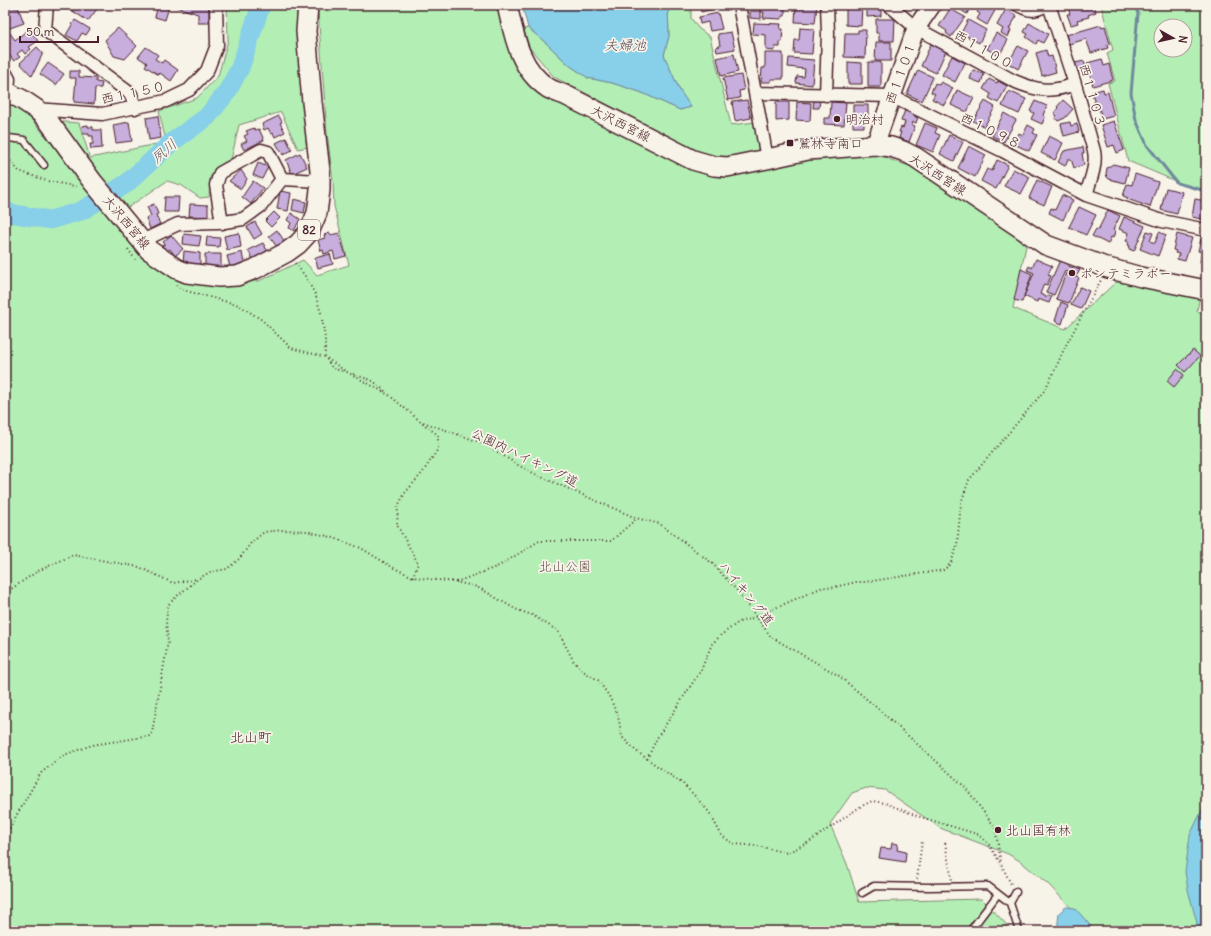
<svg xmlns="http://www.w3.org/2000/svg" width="1211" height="936" font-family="Delius,'Klee One',sans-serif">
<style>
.green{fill:#b3efb4;stroke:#7e8770;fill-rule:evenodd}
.water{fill:#88cfe9;stroke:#6f899d}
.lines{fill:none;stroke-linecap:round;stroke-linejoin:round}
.stream{stroke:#6f899d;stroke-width:3}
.river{stroke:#88cfe9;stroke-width:19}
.building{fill:#c7aedc;stroke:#4a1f2b}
.lane-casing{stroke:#4a1f2b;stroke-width:9}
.street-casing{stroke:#4a1f2b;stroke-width:15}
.secondary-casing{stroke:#4a1f2b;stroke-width:20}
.primary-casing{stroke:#4a1f2b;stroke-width:22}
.path{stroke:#4a1f2b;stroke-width:2;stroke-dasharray:1 3;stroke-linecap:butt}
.lane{stroke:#f7f3e8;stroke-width:6}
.street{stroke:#f7f3e8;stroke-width:12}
.secondary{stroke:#f7f3e8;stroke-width:17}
.primary{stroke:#f7f3e8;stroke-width:19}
.poi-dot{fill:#4a1f2b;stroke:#f7f3e8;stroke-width:1.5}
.labels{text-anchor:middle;stroke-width:3.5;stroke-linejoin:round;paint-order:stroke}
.shield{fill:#f7f3e8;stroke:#7e5f64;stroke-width:1}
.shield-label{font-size:12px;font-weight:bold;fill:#4a1f2b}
.street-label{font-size:13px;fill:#4a1f2b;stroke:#f7f3e8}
.poi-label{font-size:13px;fill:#4a1f2b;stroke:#f7f3e8;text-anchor:start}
.park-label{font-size:13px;fill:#64534d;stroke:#f7f3e8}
.water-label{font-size:14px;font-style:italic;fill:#5a4b5a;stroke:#f7f3e8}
.neighbourhood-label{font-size:14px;fill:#4a1f2b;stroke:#f7f3e8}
</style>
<rect width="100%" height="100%" fill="#f7f3e8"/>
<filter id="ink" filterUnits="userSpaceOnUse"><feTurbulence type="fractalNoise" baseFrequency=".025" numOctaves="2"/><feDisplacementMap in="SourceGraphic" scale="8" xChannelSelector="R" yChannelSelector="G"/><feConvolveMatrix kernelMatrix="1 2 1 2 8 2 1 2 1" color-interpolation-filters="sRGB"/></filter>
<g filter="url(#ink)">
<!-- green -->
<path class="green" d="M227,5H297V40L307,147L298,149L281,112L239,125L231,160L210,177L209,197L200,198L181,185L167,181L124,210L53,121L79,123L90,158L166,142L159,111L197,98L218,76L228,40Z
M320,5H501L537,88L733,170L875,151L891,160L921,170L983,207L1026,246L1013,308L1065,329L1116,282L1200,296L1197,311L1206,314V821L1200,930L1093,931L1048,884L1020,861L1008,854L940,828L885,790L866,788L852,793L830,824L847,864L859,902L982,899L1006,924V931H5V100L22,108L74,170L198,282L259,281L303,260L317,275L349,265L334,206L333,181L327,133L318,11Z
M668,5H691V18L698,28L710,37L731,125L755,122L762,150L734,156L715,157L696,150L554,77L529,47L524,29L528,28L546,43L569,65L588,78L612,83L640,92L680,110L691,107L680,91L664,55L669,36Z
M1101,5H1206V191L1194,189L1128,161L1108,83L1115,81L1107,53L1113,50ZM1161,26H1185V50H1161Z"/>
<!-- water -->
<path class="water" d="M522,5H668L669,36L664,55L680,91L691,107L680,110L640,92L612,83L588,78L569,65L546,43L528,28Z
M1206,802V931H1191L1194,929L1197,923L1188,890L1185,872L1190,835Z
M1066,907L1075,908L1095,931H1057L1059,913Z"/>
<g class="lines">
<!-- stream -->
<path class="stream" d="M1134,5L1138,13L1131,93L1136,120L1147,145L1177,183L1206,191"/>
<!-- river -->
<path class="river" d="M5,210L9,213L50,220L81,211L126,184L172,142L207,117L227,92L240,68L261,5"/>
</g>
<!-- building -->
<path class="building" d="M10,5H13L15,8L18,7L24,23L7,29L5,25V7Z
M75,5H100L88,21L71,10Z
M158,5H164L169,7L165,20L155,17Z
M178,5H209V23H198V14L177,7Z
M700,5H724V7L701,12Z
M761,5H782V6H785V16H782V19L763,18L764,12H761Z
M796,5H817L815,23L795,22Z
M846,5H862L861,26L846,25Z
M867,5H877V7L881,10V16L867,17Z
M957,5H971L967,14L956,7Z
M981,5H998L987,25L977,19L980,14L977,12Z
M1067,5H1094L1096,12L1088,15L1089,17L1077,20L1078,23L1071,25L1067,14H1070Z
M950,9L965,17L951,37L946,33L947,31L939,26Z
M1006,9L1017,16L1009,29L1011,30L1008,37L1001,33L1003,29L997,25Z
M750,11H761V19L750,18Z
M718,13L722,29L710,31L708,22L700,24L699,17Z
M876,19H895L894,41H879V33H876Z
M75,20L90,29L86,35L82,33L77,41L66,35Z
M968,20L986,30L979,43L961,33Z
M754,23L781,24L780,29H783L782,42H780V47H775L774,51L766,50V35L753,34Z
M1029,23L1048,34L1043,43L1038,40L1036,44L1026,37L1028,34L1024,32Z
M1101,25L1102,27L1105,26L1110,44L1107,45L1108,48L1091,53L1086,39L1069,44L1066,35Z
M118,28L137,46L125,59L114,56L105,40Z
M800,28L814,29L812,54L794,53L795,40H799Z
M29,29L38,41L29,47L31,49L25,54L22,50L17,54L20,57L14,61L5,49V47L10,44L5,37L10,33L15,40Z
M858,30H866L865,58L844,57L845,33H858Z
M731,32L735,49L717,52L716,47L720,46L718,34Z
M996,33L1008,40L999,56L987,49Z
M876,42H891V61H875Z
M931,44L946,51L936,73L921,66Z
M1018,46L1028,51L1018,69L1008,63Z
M37,47L43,53L32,76L20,63Z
M146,47L158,55L155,59L162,63L164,60L178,70L171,81L160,73L159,75L145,66L147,63L138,57Z
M1046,50L1048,57L1052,56L1056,72L1042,76L1036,53Z
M765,53H783V79H771V82H761L762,68H765Z
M734,54L738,72L721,76L717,58Z
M952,56L965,63L955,82L942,75Z
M789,58L814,60L812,85L796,83L797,76L804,77L805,69L788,67Z
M1102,59L1104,66L1109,64L1113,80L1093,86L1087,63Z
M1084,61L1086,69L1077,71L1075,63Z
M848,62L862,63V84H848Z
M868,62H881V87H868Z
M48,63L64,74L56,85L40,74Z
M918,70L933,77L922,101L907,94Z
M973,70L984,74L981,83L970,79Z
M70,71H79V77L96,78V82L102,83L101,88H95L94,104L74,102L76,78H70Z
M741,75L744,90L739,91L740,98L728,100L723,78Z
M989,79L997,83L998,81L1007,86L998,103L989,98L991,94L983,89Z
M941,82L953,88L944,105L932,99L935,94L931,92L935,83L939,85Z
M1103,89L1104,93L1108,92L1114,116L1102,119L1099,108L1096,109L1092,92Z
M957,90L974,98L967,112L951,105Z
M1009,91L1026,99L1019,114L1002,106Z
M747,100L751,118L735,121L732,102Z
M814,100H820L819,108H813Z
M1063,100L1073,109L1065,118L1058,121L1055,117L1057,116L1054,113L1058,108L1057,107Z
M985,101L995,107L984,127L973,121Z
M1035,101L1047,106L1043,115L1045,117L1042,124L1031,119L1034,113L1030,111Z
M776,102H789V120L776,121Z
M797,102L811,103L810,121L796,120Z
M831,102L846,103L844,125L824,124V118H830Z
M853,105H868V121L864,122V127H853Z
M905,110L916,114L915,117H918L916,123L913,122L912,125L915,126L909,142L899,138L901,132H899L901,127L903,128L905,122L901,121Z
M1004,113L1016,120L1004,142L992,136Z
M158,116L161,138L149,140L146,118Z
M279,116L282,122L280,123L285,132L275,137L273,133L271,134L268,128L264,130L262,124Z
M1114,121L1124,150L1117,153L1114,145L1108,147L1101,125Z
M129,122L132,141L116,143L113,125Z
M1070,122L1071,126L1077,124L1079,132L1064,136L1061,124Z
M925,123L937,128L935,133L940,135L933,152L916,145Z
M88,125V127H93V130H101L102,148L91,149L90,144H93V136H89V134H83L82,126Z
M1028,125L1035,129L1033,133L1037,135L1029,151L1014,144L1019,133L1023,135Z
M254,128L255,130L259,129L264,140L244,150L241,144L247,141L244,136L248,134L246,131Z
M949,135L963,142L954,161L940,154Z
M1049,136L1063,143L1055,160L1041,153Z
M286,138L292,150L283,155L276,143Z
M969,146L986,155L975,177L958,168Z
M1083,147L1084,153H1082L1084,165L1074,168L1071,159H1068L1065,166L1058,162L1064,151Z
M300,153L307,167L292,174L286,160Z
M997,160L1008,165L996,189L981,181L987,169L992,171Z
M258,163L268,167L262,179L253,175Z
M1113,164L1129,168L1125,183L1109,179L1107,177L1106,174L1107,168Z
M1013,169L1030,177L1021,194L1004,186Z
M241,170L247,179L241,189L229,181Z
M1135,174L1158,182L1150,207L1127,199L1128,198L1123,196L1127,184L1132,185Z
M1037,180L1052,187L1044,205L1029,198Z
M253,181L263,188L251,204L242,197Z
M1166,188L1182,192L1177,214L1161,210Z
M280,191L291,193L288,211L277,209Z
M1062,195L1073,200L1063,220L1049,213L1051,208L1055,210Z
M165,197H179L178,212H164Z
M294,199L306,202L304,213L292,210Z
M1195,199L1206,201V220L1192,217Z
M154,204L158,214L156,215L160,224L150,229L146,218L151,216L147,207Z
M190,204L208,205V217L189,216Z
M1079,207L1096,215L1086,235L1069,227Z
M1108,210L1120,216L1113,230L1115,231L1113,238L1111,237L1108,244L1092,236L1096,229L1098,230Z
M274,212L280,218L271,227L265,221Z
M291,213L300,219L294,231L289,228L291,223L287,220Z
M1124,217L1145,226L1134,251L1129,249L1130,246L1128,245L1129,242L1126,241L1129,233L1119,229Z
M255,222L262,234L254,239L247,227Z
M277,230L285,242L277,247L269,236Z
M1147,231L1153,233L1150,241L1155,243L1159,232L1166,235L1158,256L1140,249Z
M239,233L241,247L227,250L224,236Z
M330,233L331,235L339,233L346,256L335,259L333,251L324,254L323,250L321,251L318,240L325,238L324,235Z
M184,234L201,236L199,246L183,244Z
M1177,234L1192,238L1185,261L1177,259L1179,254L1175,253L1176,251L1173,250Z
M171,235L183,249L175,256L170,249L167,251L162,246L165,244L163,242Z
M207,237L220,238L219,247L206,246Z
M1201,239L1206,240V263L1200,262L1202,252L1198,251Z
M263,243L268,252L253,260L248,250Z
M184,251L200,253V268H196V264L183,263Z
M242,252L244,264L230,267L227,256Z
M205,254H221V268H205Z
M330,254L333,264L318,268L315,258Z
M1036,259L1052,266L1048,275L1051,276L1047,285L1044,284L1040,294L1047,297L1048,295L1052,296L1049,303L1038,299L1037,302L1024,296L1034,273L1027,270L1029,266L1032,268Z
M1060,260L1069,263L1068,266L1080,270L1077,275L1065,271L1054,295L1046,292Z
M1021,269L1032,274L1022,302L1014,300Z
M1066,273L1079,278L1069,303L1056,299Z
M1080,287L1089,291L1081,309L1071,305Z
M1061,302L1068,305L1062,324L1055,321Z
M1193,350L1200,356L1185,372L1178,365Z
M1177,369L1184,375L1174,387L1167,381Z
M892,843L898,844L897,850L906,852L905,862L879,858L881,848L891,849Z"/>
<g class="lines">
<defs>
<path id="lane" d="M5,136L9,138L24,140L44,165
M1016,892L1010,903L1019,931
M862,893L874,886L929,887L988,886L1010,903
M970,931L998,894"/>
<path id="street" d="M47,5L45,30L131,94L135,108
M739,5L767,159
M889,5L916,28L1014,81C1037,91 1051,93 1075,84
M1018,5C1029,11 1034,12 1046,5
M1049,5L1075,84L1094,151C1097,165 1090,181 1086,195
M5,72L9,79L8,92
M755,93L891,96L1003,151L1086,195L1162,221L1206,230
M826,95L828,33L827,5
M36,109L102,114L166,101L189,90L207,71L217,45L216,5
M222,223L216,185L220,173L261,150L268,152L282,179
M142,241L178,224L218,223L243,219L261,206L282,179L320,181"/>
<path id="secondary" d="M875,145L916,28L932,5"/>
<path id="primary" d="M507,5C514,35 519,69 548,88C553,91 560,93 565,95L693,160L714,166L727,167L767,159L808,150L875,145L891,147L903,151L915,157L1046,245L1108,268L1141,277L1206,290
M5,91L21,99L36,109L47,119L92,181L149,250L177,269L187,273L219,277L237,276L255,269L287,252L298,244L309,232L317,213L320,190V171L312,102L306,31L308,5"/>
</defs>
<!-- lane casing -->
<use href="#lane" class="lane-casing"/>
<!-- street casing -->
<use href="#street" class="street-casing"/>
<!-- secondary casing -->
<use href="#secondary" class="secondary-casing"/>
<!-- primary casing -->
<use href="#primary" class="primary-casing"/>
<!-- path -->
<path class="path" d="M5,155L19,171L47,181L79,187
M128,249L134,258L138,261
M295,263L305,276L315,294L321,313L325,338V357L333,369L343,371
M176,285L183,290L239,305L262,320L291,348L325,357L345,371L389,395L420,421L485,444L518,465L539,476L636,518L660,524L713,564L740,594L771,637L838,675L876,707L965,787L995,827L1001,863
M353,374L373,381L386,392
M413,577L418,563L397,525L398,506L405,493L423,472L438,449V435L421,422
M456,582L499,566L539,541H611L636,519
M5,593L38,571L73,555L139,567L173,583L197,579
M647,759L657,738L701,670L712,644L721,635L739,622L750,619L823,587L831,588L856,582H865L944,570L951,563L957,546L961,503L969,480L1044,391L1054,372L1064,349L1101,280
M5,835L14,822L16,816L41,773L64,755L92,745L150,736L152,733L168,642L166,622L168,605L177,596L198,579L210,572L227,569L239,559L251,543L264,532L283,530L306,531L331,537L361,548L392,567L413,577L455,582L474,586L483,590L515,609L532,615L558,631L574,662L583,671L598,680L609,696L618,716L622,737L636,751L683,784L694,795L709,812L722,836L734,844L758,846L787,853L809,842L860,807L872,801L885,803L917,816L977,834L988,843L1001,864L1012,886
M945,843L952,880
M917,879L922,841"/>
<!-- lane -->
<use href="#lane" class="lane"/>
<!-- street -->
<use href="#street" class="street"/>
<!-- secondary -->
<use href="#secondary" class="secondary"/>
<!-- primary -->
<use href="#primary" class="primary"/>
</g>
</g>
<!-- markers -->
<g class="poi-dot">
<circle cx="837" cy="119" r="4"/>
<rect x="786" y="139" width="8" height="8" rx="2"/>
<circle cx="1072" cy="273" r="4"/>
<circle cx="998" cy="830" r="4"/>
</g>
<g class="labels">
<!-- shield labels -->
<rect class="shield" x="298" y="220" width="22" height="20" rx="3"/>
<g class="shield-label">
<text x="309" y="234">82</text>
</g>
<!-- street labels -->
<g class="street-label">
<text transform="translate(984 49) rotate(29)" y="5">西１１００</text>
<text transform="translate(900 73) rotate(-70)" y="5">西１１０１</text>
<text transform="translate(133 92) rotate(-12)" y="5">西１１５０</text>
<text transform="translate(1093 95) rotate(74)" y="5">西１１０３</text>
<text transform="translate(621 123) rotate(27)" y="5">大沢西宮線</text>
<text transform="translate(991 130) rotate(26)" y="5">西１０９８</text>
<text transform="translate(938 174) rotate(33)" y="5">大沢西宮線</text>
<text transform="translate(127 222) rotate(50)" y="5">大沢西宮線</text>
<text transform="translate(525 457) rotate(26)" y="5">公園内ハイキング道</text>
<text transform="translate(747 593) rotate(51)" y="5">ハイキング道</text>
</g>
<!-- poi labels -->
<g class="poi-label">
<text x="845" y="124">明治村</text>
<text x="798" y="148">鷲林寺南口</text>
<text x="1080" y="278">ポンテミラボー</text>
<text x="1006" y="835">北山国有林</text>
</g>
<!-- park labels -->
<g class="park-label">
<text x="565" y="571">北山公園</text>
</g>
<!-- water labels -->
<g class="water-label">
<text x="625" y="50">夫婦池</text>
<text transform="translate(164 151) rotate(-41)" y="5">夙川</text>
</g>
<!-- neighbourhood labels -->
<g class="neighbourhood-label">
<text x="251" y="742">北山町</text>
</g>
</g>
<!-- margin -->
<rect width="1211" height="936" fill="none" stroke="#f7f3e8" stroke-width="20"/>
<rect x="10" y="10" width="1191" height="916" fill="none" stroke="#4a1f2b" stroke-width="1.5" filter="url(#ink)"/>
<!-- north arrow -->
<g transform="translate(1173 38) rotate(98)"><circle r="19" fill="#f7f3e8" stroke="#b29e9c"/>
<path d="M0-3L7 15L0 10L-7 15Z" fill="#4a1f2b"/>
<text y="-6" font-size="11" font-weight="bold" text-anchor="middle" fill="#4a1f2b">N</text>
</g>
<!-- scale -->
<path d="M20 36v6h78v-6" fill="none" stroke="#4a1f2b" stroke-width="2"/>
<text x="26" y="36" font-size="12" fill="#4a1f2b" stroke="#f7f3e8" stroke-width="3" paint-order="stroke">50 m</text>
</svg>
